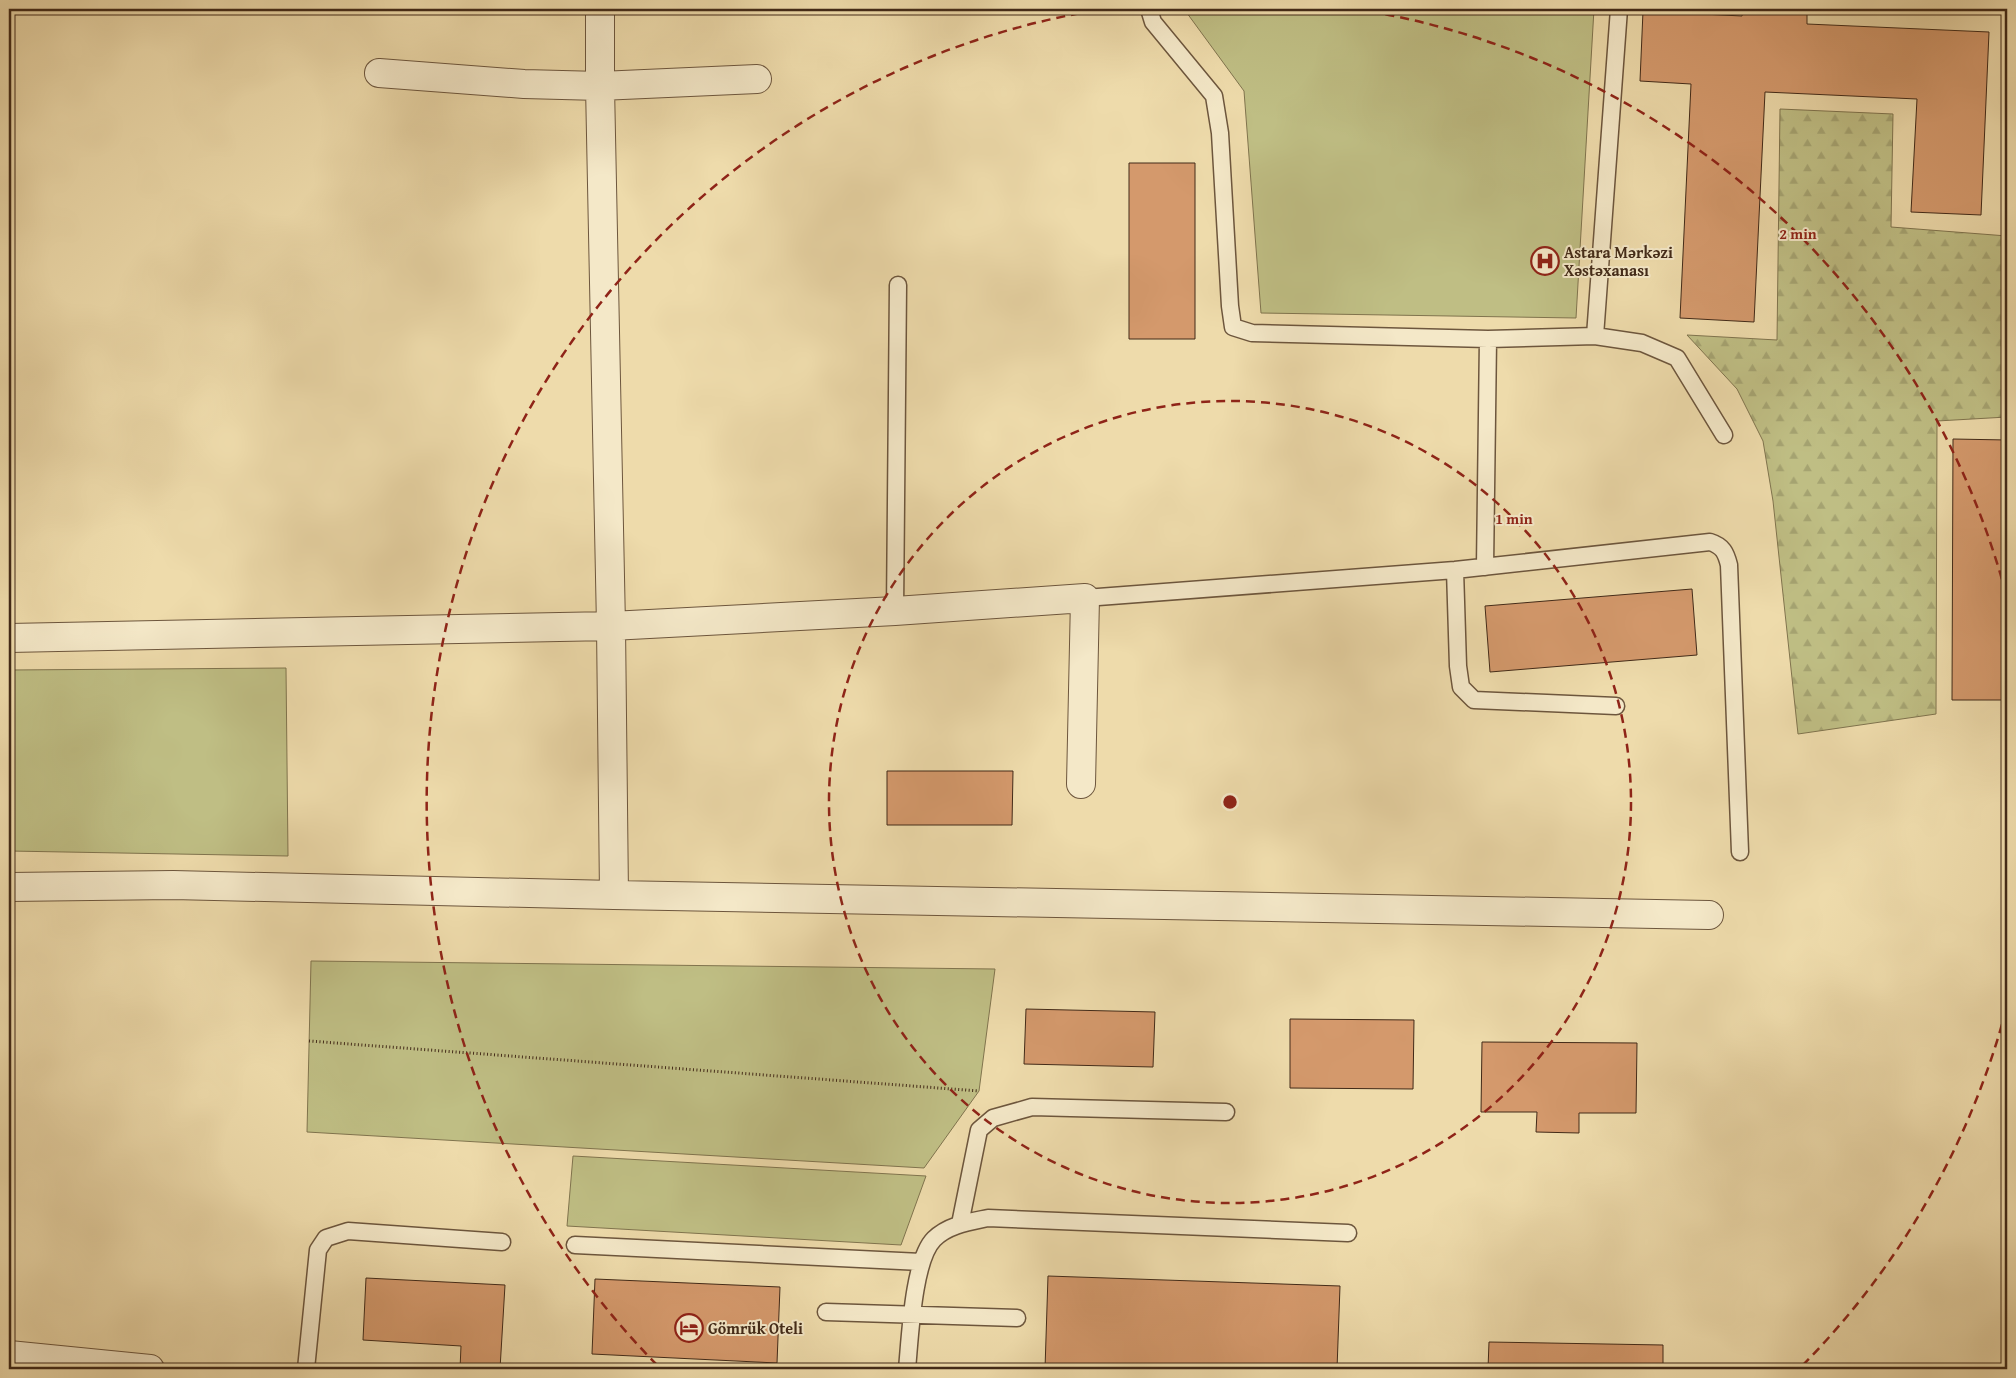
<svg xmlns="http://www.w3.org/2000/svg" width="2016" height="1378" font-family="'Gentium Book Plus',serif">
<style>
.green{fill:#bfbe84;stroke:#80744e}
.forest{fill:url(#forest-firs);stroke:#80744e}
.building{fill:#d4996c;stroke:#422a18}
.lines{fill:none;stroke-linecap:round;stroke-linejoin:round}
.service-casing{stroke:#6d563d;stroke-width:19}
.minor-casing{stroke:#6d563d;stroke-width:30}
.path{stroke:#422a18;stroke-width:3;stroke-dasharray:1 2.5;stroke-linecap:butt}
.service{stroke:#f4e8c8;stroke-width:16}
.minor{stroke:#f4e8c8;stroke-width:28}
.ring{fill:none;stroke:#8f2418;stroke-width:2.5;stroke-dasharray:9 6}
.labels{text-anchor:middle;stroke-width:4;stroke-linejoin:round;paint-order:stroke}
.poi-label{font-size:16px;font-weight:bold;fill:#422a18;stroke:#f4e8c8;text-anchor:start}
.centre{fill:#8f2418;stroke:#f4e8c8;stroke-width:2.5}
.ring-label{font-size:15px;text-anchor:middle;font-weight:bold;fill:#8f2418;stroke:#f4e8c8;stroke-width:4;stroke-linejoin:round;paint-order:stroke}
</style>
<defs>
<pattern id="forest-firs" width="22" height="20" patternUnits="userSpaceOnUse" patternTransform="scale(1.25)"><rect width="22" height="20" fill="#bfbe84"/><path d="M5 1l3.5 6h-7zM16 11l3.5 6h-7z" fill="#a5a371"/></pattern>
</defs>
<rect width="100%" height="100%" fill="#eedbab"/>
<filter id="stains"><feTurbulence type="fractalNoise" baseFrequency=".004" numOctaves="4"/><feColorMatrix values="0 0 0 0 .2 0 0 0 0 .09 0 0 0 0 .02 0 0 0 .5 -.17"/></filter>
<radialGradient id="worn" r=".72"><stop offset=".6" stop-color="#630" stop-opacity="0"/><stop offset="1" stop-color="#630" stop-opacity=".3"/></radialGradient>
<!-- green -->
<path class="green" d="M1184,9H1594L1576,318L1261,313L1244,91Z
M286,668L288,856L9,851V670Z
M311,961L995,969L979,1091L924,1168L307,1132Z
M573,1156L926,1176L901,1245L567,1226Z"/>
<!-- forest -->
<path class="forest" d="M1780,109L1893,114L1891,227L2007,236V417L1937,421L1936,714L1798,734L1773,501L1763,441L1737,389L1687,335L1777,340Z"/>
<!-- building -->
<path class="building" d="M1743,9H1807V24L1989,32L1981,215L1911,212L1917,99L1765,92L1754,322L1680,318L1691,84L1640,81L1643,11L1742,16Z
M1129,163H1195V339H1129Z
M1953,439L2007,440V700H1952Z
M1692,589L1697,655L1490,672L1485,606Z
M887,771H1013L1012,825H887Z
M1026,1009L1155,1012L1153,1067L1024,1064Z
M1290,1019L1414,1020L1413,1089L1290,1088Z
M1482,1042L1637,1043L1636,1113H1579V1133L1536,1132L1537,1112H1481Z
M1048,1276L1340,1286L1337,1369H1045Z
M366,1278L505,1285L500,1369H460L461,1346L363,1340Z
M595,1279L780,1287L777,1363L592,1354Z
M1489,1342L1663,1345V1369H1488Z"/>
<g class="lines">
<defs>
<path id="service" d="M1149,9L1153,22L1214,96L1220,133L1230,306L1233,327L1252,333L1488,339L1595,336L1642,343L1677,358L1724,435
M1595,336L1619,9
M1485,567L1488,339
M1455,570L1458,666L1461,687L1474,700L1616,706
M1085,598L1455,570L1710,542C1723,546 1726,553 1729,565L1740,852
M895,611L898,285
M960,1224L979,1130L993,1118L1032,1107L1226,1112
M575,1245L921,1262
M826,1312L1017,1318
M306,1369L318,1250L326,1238L348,1231L502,1242
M907,1369C910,1339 913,1260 934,1239C948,1225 969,1222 988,1218L1348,1233"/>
<path id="minor" d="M600,9V86L611,626L614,895
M379,73L524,84L600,86L757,79
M9,638L611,626L895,611L1085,598L1081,784
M9,887L173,885L614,895L1709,915
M9,1355L150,1369"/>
</defs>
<!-- service casing -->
<use href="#service" class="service-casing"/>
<!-- minor casing -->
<use href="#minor" class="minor-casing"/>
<!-- path -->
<path class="path" d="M309,1041L979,1091"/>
<!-- service -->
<use href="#service" class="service"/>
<!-- minor -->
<use href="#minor" class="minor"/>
</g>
<!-- distance rings -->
<g class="ring">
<circle cx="1230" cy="802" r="401"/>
<path d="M2006 1010A803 803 0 0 1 1803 1365M657 1365A803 803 0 0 1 1104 9M1356 9A803 803 0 0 1 2006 594"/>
</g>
<!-- icons -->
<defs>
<symbol id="hospital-ring" viewBox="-11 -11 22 22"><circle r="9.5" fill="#f4e8c8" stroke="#8f2418" stroke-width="1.5"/><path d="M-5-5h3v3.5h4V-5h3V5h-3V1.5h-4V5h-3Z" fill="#8f2418"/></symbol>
<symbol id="hotel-ring" viewBox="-11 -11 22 22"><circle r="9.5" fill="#f4e8c8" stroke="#8f2418" stroke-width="1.5"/><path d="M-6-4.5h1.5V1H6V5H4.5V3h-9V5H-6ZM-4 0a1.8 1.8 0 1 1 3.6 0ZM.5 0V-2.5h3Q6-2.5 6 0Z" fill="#8f2418"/></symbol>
</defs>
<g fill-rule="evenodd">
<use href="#hospital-ring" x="1529" y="245" width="32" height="32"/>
<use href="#hotel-ring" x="673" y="1312" width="32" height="32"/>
</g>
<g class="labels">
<!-- poi labels -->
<g class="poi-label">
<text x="1564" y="258">Astara Mərkəzi<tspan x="1564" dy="18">Xəstəxanası</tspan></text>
<text x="708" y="1334">Gömrük Oteli</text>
</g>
</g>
<circle cx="1230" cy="802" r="8" class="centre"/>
<g class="ring-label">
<text x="1798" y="239">2 min</text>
<text x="1514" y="524">1 min</text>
</g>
<!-- margin -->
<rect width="2016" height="1378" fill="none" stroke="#eedbab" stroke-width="30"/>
<rect x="10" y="10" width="1996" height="1358" fill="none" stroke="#422a18" stroke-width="2.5"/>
<rect x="15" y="15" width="1986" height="1348" fill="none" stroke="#422a18"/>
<rect width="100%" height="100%" filter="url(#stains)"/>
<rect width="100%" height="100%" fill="url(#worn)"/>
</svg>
